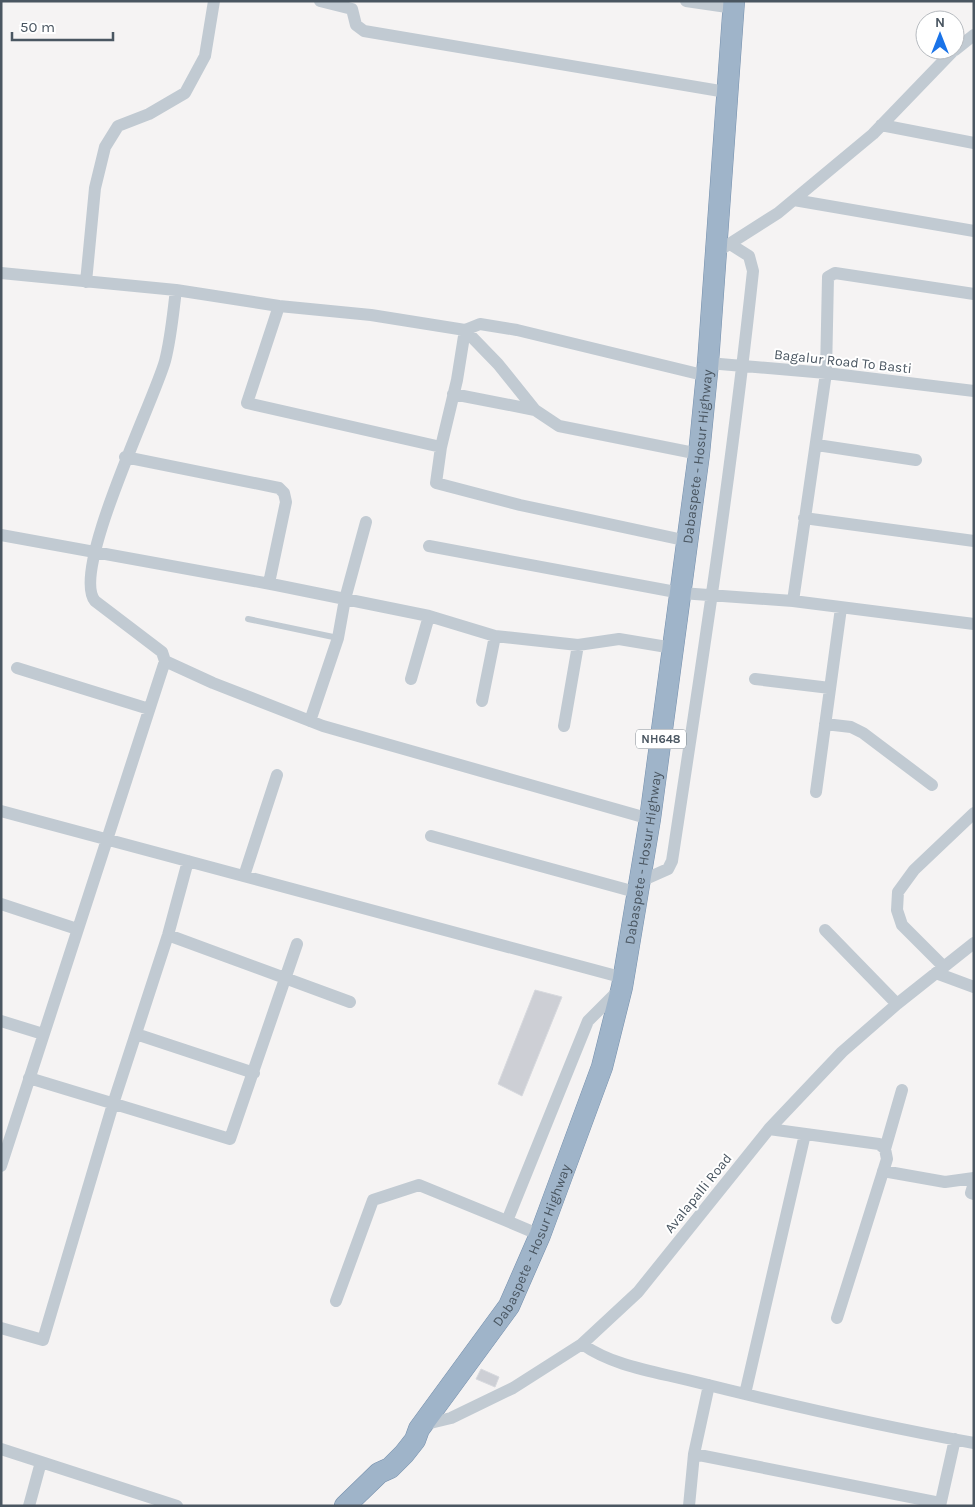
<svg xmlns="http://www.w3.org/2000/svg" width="975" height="1507" font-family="Karla,sans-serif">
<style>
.building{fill:#cdcfd5;stroke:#d7d9de}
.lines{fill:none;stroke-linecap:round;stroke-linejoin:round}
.trunk-casing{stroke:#7690ad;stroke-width:22}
.service{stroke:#c1cad2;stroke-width:6}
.minor{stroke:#c1cad2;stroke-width:12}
.trunk{stroke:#9fb4c9;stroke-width:21}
.labels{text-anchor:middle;stroke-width:4;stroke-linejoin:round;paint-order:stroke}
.shield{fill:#fff;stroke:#808990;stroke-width:1}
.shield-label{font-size:12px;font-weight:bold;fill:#4a5661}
.street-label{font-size:14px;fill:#4a5661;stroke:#fff}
</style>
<rect width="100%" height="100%" fill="#f5f3f3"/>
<!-- building -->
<path class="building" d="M535,990L562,997L522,1096L498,1084Z
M481,1369L499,1377L495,1387L476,1379Z"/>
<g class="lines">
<defs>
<g id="trunk">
<path id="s1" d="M345,1506L379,1473L390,1468L404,1454L415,1440L419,1429L509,1306L540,1235L602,1067L622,987L650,819L699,454L708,363L734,1"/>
</g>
</defs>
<!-- trunk casing -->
<use href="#trunk" class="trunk-casing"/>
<!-- service -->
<path class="service" d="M248,619L338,638"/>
<!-- minor -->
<path class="minor" d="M320,1L352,9L356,25L364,31L726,92
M686,1L734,8
M955,50L974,35
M881,125L974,143
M794,200L974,231
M723,248L778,213L873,134L954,50
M1,273L176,290L279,306L371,315L465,330L498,364L535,410L559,426L699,454
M86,282L95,188L105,147L118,126L149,114L185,93L205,56L214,1
M279,306L247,403L441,447L436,483L520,505L688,541
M708,363L826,373L974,391
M453,394L535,410
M817,445L916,460
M441,447L457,380L465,330L480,324L517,330L707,376
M125,457L279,488L284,493L286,502L269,583
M804,518L974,541
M1,535L276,585L429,616L495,636L482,701
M429,546L681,593L793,601L974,624
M793,601L826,373L828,277L835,273L974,294
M495,636L578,645L619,639L673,648
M165,661L213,683L323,726L650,819
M17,668L149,709
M411,679L429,616
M755,679L830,688
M310,721L338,638L345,599L366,522
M825,724L851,727L863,733L932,785
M564,726L578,645
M816,792L841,608
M1,811L624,978
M431,836L639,893
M244,876L277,775
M641,881L668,869L672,861C702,664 732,468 753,271L749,256L730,244
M1,904L77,929
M825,930L897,1004
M168,935L350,1002
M944,967L902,925L897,910L898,892L914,870L974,813
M936,973L974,987
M1,1021L43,1034
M136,1034L254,1073
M29,1078L230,1139L297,944
M769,1129L879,1144L885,1149L887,1159L837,1318
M885,1149L902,1090
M1,1166L165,661L162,652L95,601C70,571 154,401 165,361C171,338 173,313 176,290
M883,1171L945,1182L974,1178
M974,1183L971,1193L974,1194
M540,1235L507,1221L588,1021L619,990
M336,1301L373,1200L419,1185L507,1221
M1,1328L43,1340L113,1104L168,935L188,861
M582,1344C614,1367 658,1372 696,1382C788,1405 881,1426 974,1443
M745,1394L805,1134
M422,1425L451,1418L513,1388L582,1344L638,1292L769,1129L842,1052L897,1004L974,943
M1,1449L177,1506
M694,1454L940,1503
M29,1506L41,1462
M689,1506L694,1454L709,1385
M940,1506L955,1439"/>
<!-- trunk -->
<use href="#trunk" class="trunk"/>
</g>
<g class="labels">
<!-- shield labels -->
<rect class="shield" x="636" y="729.5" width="50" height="19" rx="4"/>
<g class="shield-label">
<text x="661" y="743">NH648</text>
</g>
<!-- street labels -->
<g class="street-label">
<text transform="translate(843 361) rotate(6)" y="5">Bagalur Road To Basti</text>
<text dy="5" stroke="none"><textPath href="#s1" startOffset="1136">Dabaspete - Hosur Highway</textPath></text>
<text dy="5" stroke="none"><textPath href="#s1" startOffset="731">Dabaspete - Hosur Highway</textPath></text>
<text transform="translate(698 1193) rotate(-51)" y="5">Avalapalli Road</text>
<text dy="5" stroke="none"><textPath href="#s1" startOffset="326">Dabaspete - Hosur Highway</textPath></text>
</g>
</g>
<!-- border -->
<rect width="975" height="1507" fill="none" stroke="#4a5661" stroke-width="5"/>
<!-- north arrow -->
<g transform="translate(940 35)"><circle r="24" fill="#ffffff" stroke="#b7bbc0"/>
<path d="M0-4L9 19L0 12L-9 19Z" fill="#1a73e8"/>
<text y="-8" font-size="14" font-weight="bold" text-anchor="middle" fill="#4a5661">N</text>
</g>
<!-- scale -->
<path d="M12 32v8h101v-8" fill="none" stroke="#4a5661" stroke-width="2.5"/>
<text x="20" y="32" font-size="15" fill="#4a5661" stroke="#ffffff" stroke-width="4" paint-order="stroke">50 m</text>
</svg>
